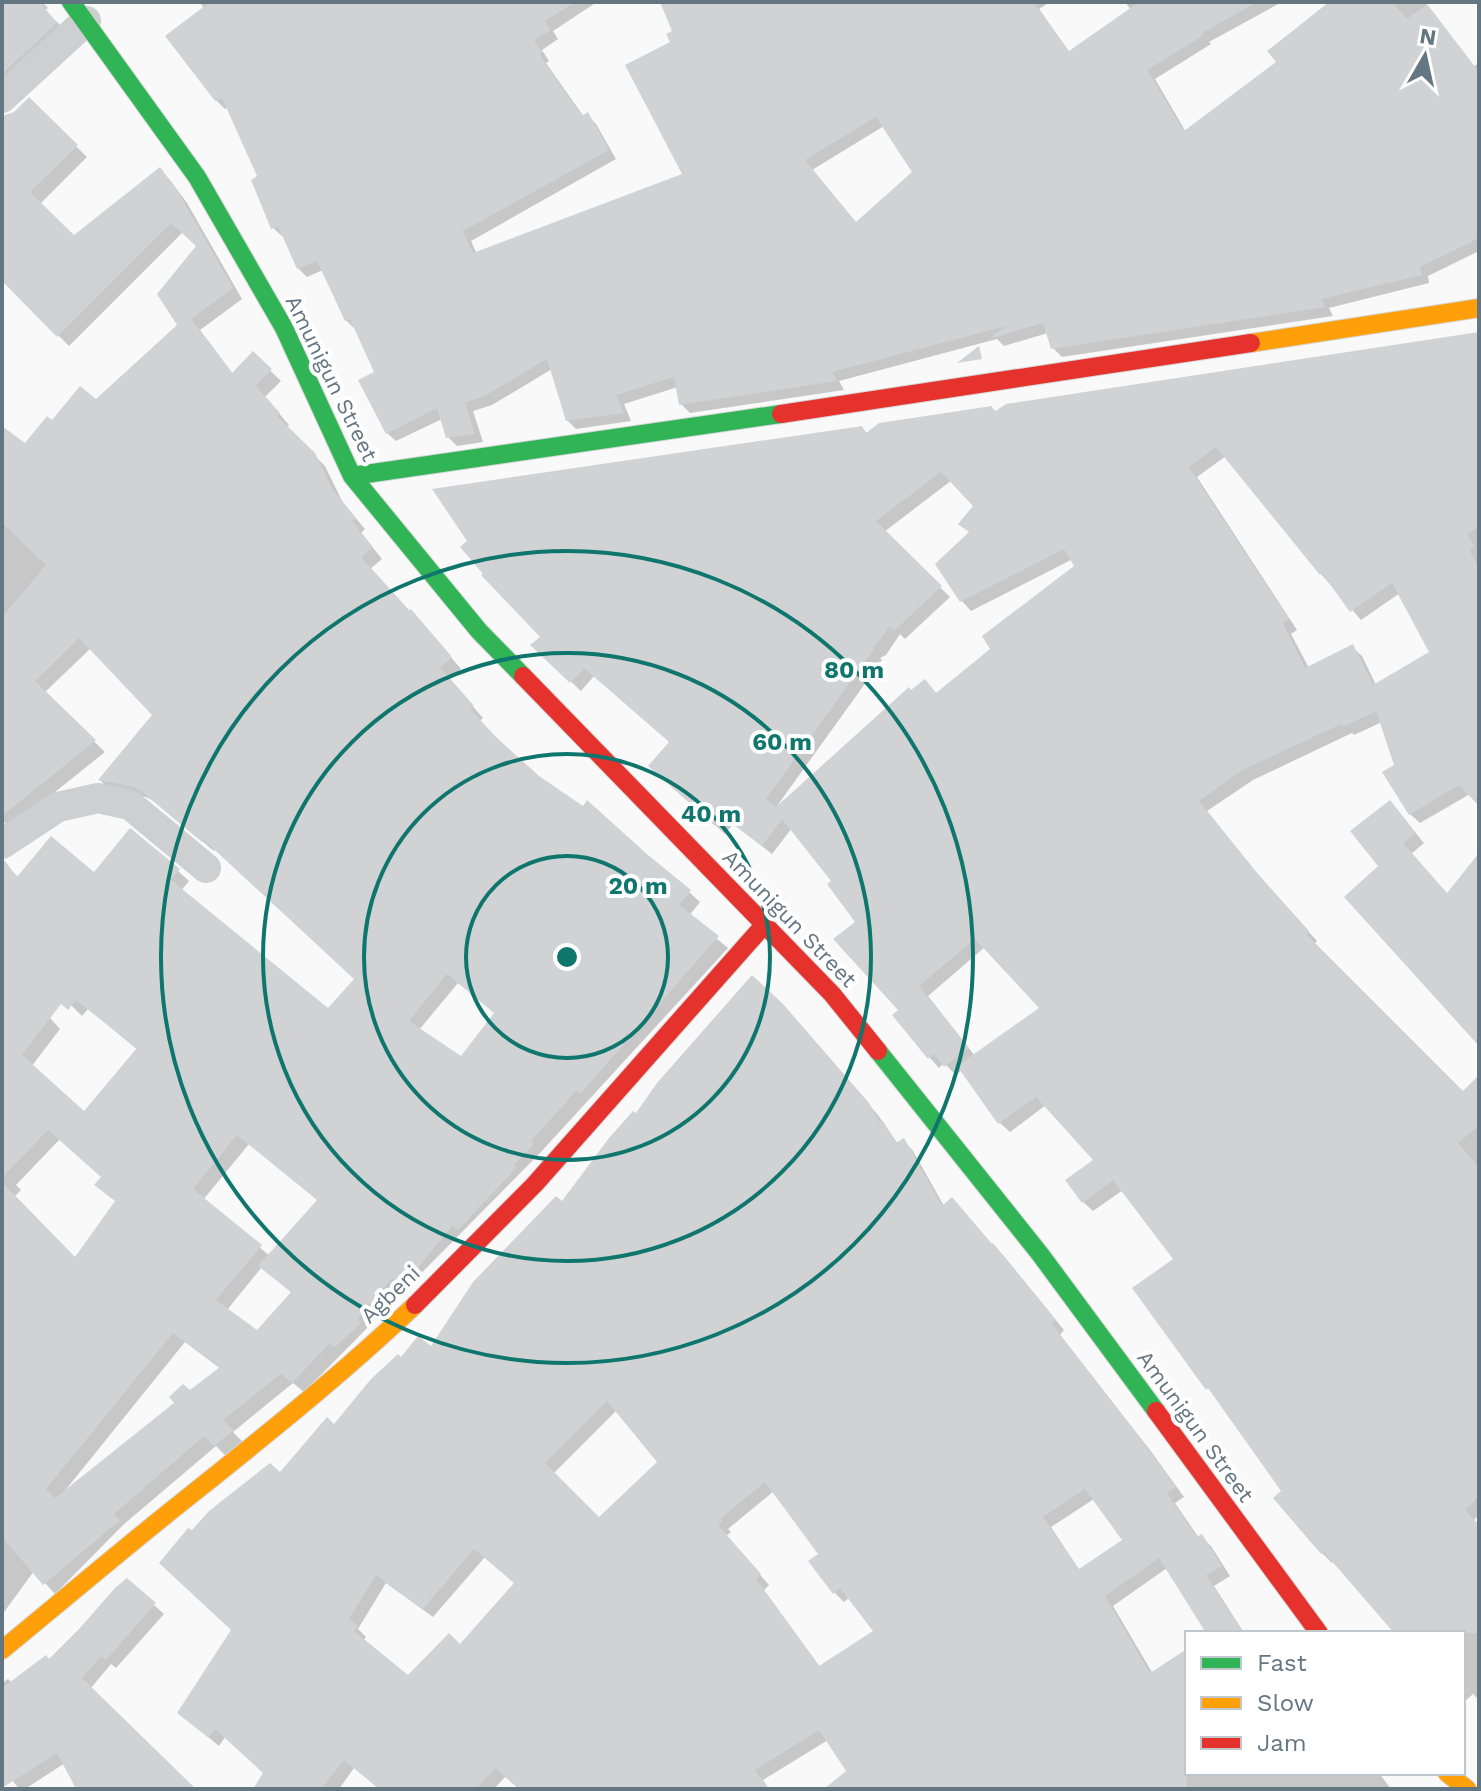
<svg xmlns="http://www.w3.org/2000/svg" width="1481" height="1791" font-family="'Work Sans',sans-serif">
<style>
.shadow{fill:#0003;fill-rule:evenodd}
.building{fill:#d0d2d3;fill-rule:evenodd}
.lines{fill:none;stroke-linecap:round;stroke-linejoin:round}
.fast-casing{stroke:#d5d6d7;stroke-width:20}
.slow-casing{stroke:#d5d6d7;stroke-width:20}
.jam-casing{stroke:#d5d6d7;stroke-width:20}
.street{stroke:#cecfd0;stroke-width:30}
.fast{stroke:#30b455;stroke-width:18}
.slow{stroke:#ff9f0a;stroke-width:18}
.jam{stroke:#e5322d;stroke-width:18}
.ring{fill:none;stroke:#0f766e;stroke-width:4}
.labels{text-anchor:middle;stroke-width:8;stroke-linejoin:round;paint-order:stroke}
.street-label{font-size:22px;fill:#657683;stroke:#fff}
.centre{fill:#0f766e;stroke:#fff;stroke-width:4}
.ring-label{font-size:24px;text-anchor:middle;font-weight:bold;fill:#0f766e;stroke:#fff;stroke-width:8;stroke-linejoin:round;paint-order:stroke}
</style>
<rect width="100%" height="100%" fill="#f9f9f9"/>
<!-- shadow -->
<path class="shadow" d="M2,2H42L48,8L45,10L60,25L2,94Z
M200,2H597L553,31L558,39L542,50L549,61L546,63L584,117L587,115L596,124L616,159L471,241L477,254L685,176L673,43L674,32L662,2H1050L1039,9L1070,53L1131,10L1125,2H1282L1209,42L1211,44L1155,79L1186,132L1278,62L1332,2H1425L1474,66L1479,63V251L1428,276L1429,283L1329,308L1333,316L1062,357L1053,348L1048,333L1004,346L997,339L839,381L844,390L690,413L681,404L678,387L624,404L631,421L576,429L567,420L552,369L492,405L473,411L483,442L457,446L448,437L442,419L396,441L387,433L376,373L355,329L346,320L323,270L307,277L298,268L284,235L282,236L273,228L259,177L228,107L225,109L216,100L204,9ZM884,126L915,173L857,224L812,170Z
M29,100L87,157L40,204L74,238L160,170L170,180L187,203L242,299L200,330L233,374L253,354L281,381L265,397L289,425L286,428L325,466L343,503L365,529L361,533L382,559L370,569L409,612L421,622L461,669L449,679L483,718L479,721L538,778L689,892L700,902L689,916L728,948L540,1153L304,1392L293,1383L233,1432L243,1442L226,1456L216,1446L123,1525L55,1594L34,1571L2,1615V965L60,1029L31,1067L84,1114L138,1050L88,1009L82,1016L72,1006L2,900V863H4L19,878L178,871L189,881L181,891L329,1011L356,979L216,848L214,851L154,801L146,797L110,790L100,780L155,715L91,648L44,693L105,752L10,828L2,820V428L25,445L52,423L96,402L180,326L198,246L183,232L69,346L2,279V118L15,113ZM458,983L496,1014L461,1059L419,1030ZM60,1139L103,1177L116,1202L75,1260L14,1197L21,1190L16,1185ZM249,1144L319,1201L270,1256L203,1200ZM262,1267L292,1293L257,1333L227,1310ZM185,1342L221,1369L63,1493Z
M1479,334V559L1477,561L1479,563V803L1470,794L1420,823L1410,814L1382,722L1354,735L1352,733L1253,780L1207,811L1267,886L1317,941L1314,944L1463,1093L1479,1078V1515L1473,1521L1479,1528V1700L1473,1694L1463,1703V1633H1396L1334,1561L1332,1563L1322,1553L1275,1498L1284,1491L1135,1288L1176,1259L1123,1190L1093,1211L1083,1202L1096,1161L1046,1105L1010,1132L1000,1123L962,1070L956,1075L944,1063L939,1068L930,1058L895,1015L901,1010L857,923L834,881L792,828L772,854L733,824L725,834L660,776L671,742L594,676L581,691L533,646L862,428L868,434L992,408L996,412ZM1226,456L1321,574L1361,620L1400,593L1432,653L1376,685L1362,656L1352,647L1309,668L1291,634L1297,630L1197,477ZM952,480L976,506L971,533L938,564L962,601L971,611L1073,559L1077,566L993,649L937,694L925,682L777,806L882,660L880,658L886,655L900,634L905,639L950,597L884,532ZM985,947L1042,1009L975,1056L928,996Z
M1390,802L1424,843L1411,854L1448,895L1479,856V987L1381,866Z
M792,1016L878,1115L898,1144L904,1141L913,1151L944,1206L1003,1255L1064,1330L1060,1335L1150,1450L1184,1497L1175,1503L1199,1538L1201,1537L1211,1546L1230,1576L1214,1586L1244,1633H1209L1167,1568L1113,1606L1153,1674L1187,1651V1773H1379L1391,1789H827L849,1772L828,1740L763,1780L769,1789H520L506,1776L494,1789H380L354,1768L339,1789H255L266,1773L225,1737L219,1746L179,1713L233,1631L192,1533L280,1475L335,1426L401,1359L432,1349L562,1203L636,1116ZM617,1410L660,1462L599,1520L553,1474ZM774,1491L820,1554L834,1592L844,1602L850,1597L876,1631L820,1667L764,1590L769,1585L726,1536L731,1532L728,1529ZM1094,1499L1125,1541L1080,1571L1051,1527ZM485,1557L516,1584L460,1647L408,1678L363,1641L366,1637L358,1629L386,1583L433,1617Z
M154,1605L164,1614L116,1668L111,1664L90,1689L193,1789H79L65,1763L25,1789H19L2,1767V1683L8,1679L12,1683L49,1661Z"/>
<!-- building -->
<path class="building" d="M2,2H40L57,23L2,74Z
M210,2H575L545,21L551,30L534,40L542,52L539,54L582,116L588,112L609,150L463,231L473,253L682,174L625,65L670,42L666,34L672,31L660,2H1033L1069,51L1139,2H1257L1202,33L1204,35L1147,70L1184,131L1276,62L1267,51L1329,2H1392L1407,19L1427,4L1479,72V238L1420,267L1422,275L1321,299L1326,307L1051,349L1043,323L993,338L992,336L1006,326L832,372L837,381L679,405L674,377L616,395L624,413L566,421L547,359L483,397L465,402L475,434L446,438L437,408L386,434L358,380L374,372L350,319L345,321L317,261L297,269L278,226L271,229L251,180L257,176L222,98L215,101L165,36ZM876,117L912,172L856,222L805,160Z
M29,97L78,145L30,192L74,235L160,167L177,190L233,288L191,319L232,373L253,351L272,369L256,386L280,413L277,416L315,453L333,490L356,518L352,521L373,547L361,557L409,610L411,609L452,657L440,667L474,706L470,709L496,737L539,776L583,806L587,800L648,855L691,890L679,905L719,936L580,1094L576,1091L531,1141L534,1144L514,1165L517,1167L458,1230L453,1225L412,1275L401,1285L392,1278L357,1319L361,1323L344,1339L335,1347L330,1343L292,1383L281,1374L223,1420L234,1430L214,1446L204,1436L114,1514L120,1520L43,1585L2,1537V1182L75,1257L115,1201L94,1185L101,1177L48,1130L2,1178V862L5,861L17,877L51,836L94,872L130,828L180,869L171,880L328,1008L354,979L204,840L202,842L141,791L134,787L98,780L152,715L79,638L35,681L96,740L2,816V617L46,565L2,523V426L25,443L47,416L52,420L80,386L96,399L177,325L157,294L196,246L171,223L57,337L2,281V116L14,112ZM447,974L494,1013L461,1056L409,1021ZM76,1000L137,1048L84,1111L22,1055L61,1004L68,1010ZM237,1135L317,1200L258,1266L291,1292L257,1330L216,1300L262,1245L193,1189ZM173,1333L220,1367L190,1390L183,1384L169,1397L174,1403L55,1498L46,1489Z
M1479,332V527L1467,534L1475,546L1469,550L1479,567V806L1459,785L1409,815L1382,772L1394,765L1376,711L1343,727L1341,724L1243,770L1199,801L1258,874L1309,931L1306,934L1463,1091L1479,1075V1126L1458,1143L1479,1167V1496L1465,1510L1479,1525V1633H1394L1324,1552L1321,1554L1273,1498L1281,1491L1208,1388L1206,1390L1132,1288L1173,1259L1113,1180L1082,1203L1065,1180L1093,1160L1036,1097L998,1124L957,1066L1039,1008L975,939L919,986L969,1048L944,1067L934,1054L928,1059L892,1015L898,1010L833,939L855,922L827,884L831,881L782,819L762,846L723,816L714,825L648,766L669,742L584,668L570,683L530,645L540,637L481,575L483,574L460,547L467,541L432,489L862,426L866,433L879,423L992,406L994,412L1006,404ZM1216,447L1320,575L1322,573L1350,612L1392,583L1429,652L1373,685L1353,644L1305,668L1283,623L1289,619L1189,467ZM941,472L973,506L958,524L969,532L935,564L960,602L1064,549L1074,566L982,636L990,649L936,693L925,679L911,690L909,687L776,807L766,799L874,649L873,647L876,645L890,626L894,631L942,586L876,521Z
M979,346L982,359L957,363Z
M1390,800L1416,833L1403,843L1447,893L1479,853V1046L1344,897L1378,866L1350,831Z
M752,975L783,1004L869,1103L880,1122L883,1121L896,1143L904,1138L942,1206L952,1197L992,1244L993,1243L1056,1320L1052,1324L1140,1438L1176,1487L1167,1493L1197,1537L1202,1534L1222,1566L1206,1575L1243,1633H1206L1159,1558L1105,1596L1150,1673L1187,1649V1789H824L846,1771L819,1730L755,1770L769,1789H519L495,1768L476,1789H379L344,1760L321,1789H253L263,1773L215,1729L209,1738L177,1713L231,1630L159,1563L188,1528L192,1530L209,1511L270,1463L280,1472L327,1417L334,1424L371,1379L398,1354L401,1357L418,1336L431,1346L473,1282L556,1196L562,1201L609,1138L633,1111L636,1113L657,1083ZM607,1401L657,1462L599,1517L545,1463ZM765,1482L818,1554L808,1561L833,1594L840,1588L873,1631L819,1666L756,1579L761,1574L718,1525L723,1521L720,1519ZM1085,1489L1122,1540L1079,1569L1043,1517ZM474,1549L514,1583L460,1644L449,1633L408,1675L354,1631L358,1626L349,1619L376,1575L423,1609Z
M127,1578L156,1603L106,1660L101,1656L82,1678L196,1789H76L57,1753L2,1788V1688L46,1655L49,1659L80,1628L115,1588Z"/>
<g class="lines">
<defs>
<path id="fast" d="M71,2L197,177L284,328L352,476L479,631L523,676
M352,476L781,414
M878,1051L1040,1254L1156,1411"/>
<path id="slow" d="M1251,343L1479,308
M2,1650C57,1605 111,1559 167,1514C252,1446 336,1380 415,1305
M1447,1773L1467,1789"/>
<path id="jam" d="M781,414L1251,343
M523,676L832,994L878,1051
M415,1305L535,1184L765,924
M1156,1411L1319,1633"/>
</defs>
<!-- fast casing -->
<use href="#fast" class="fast-casing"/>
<!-- slow casing -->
<use href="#slow" class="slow-casing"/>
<!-- jam casing -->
<use href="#jam" class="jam-casing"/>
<!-- street -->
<path class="street" d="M2,98L86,21
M2,844L58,807L98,798L130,805L206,868"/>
<!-- fast -->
<use href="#fast" class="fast"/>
<!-- slow -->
<use href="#slow" class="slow"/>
<!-- jam -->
<use href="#jam" class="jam"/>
</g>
<!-- distance rings -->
<g class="ring">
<circle cx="567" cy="957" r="101"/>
<circle cx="567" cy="957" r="203"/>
<circle cx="567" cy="957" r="304"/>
<circle cx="567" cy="957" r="406"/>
</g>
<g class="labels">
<!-- street labels -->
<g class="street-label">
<text transform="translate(332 378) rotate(64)" y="8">Amunigun Street</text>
<text transform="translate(790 918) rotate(46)" y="8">Amunigun Street</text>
<text transform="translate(390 1294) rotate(-44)" y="8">Agbeni</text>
<text transform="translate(1196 1426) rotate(54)" y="8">Amunigun Street</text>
</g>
</g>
<circle cx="567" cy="957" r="12" class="centre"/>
<g class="ring-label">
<text x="854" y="678">80 m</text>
<text x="782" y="750">60 m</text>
<text x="711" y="822">40 m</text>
<text x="638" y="894">20 m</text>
</g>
<!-- border -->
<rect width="1481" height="1791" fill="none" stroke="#657683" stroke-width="8"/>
<!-- legend -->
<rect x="1185" y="1631" width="280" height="144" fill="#ffffff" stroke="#c1c8cd" stroke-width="2"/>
<rect x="1201" y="1657" width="40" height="12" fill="#30b455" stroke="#c1c8cd" stroke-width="2"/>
<text x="1257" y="1671" font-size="24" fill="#657683">Fast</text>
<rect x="1201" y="1697" width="40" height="12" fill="#ff9f0a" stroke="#c1c8cd" stroke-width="2"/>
<text x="1257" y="1711" font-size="24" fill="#657683">Slow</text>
<rect x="1201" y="1737" width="40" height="12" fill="#e5322d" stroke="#c1c8cd" stroke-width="2"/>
<text x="1257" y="1751" font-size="24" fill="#657683">Jam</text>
<!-- north arrow -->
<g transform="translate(1425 56) rotate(9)" stroke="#ffffff" stroke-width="6" paint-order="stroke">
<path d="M0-6L14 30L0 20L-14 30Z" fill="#657683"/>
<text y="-12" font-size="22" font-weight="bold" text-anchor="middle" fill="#657683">N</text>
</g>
</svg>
